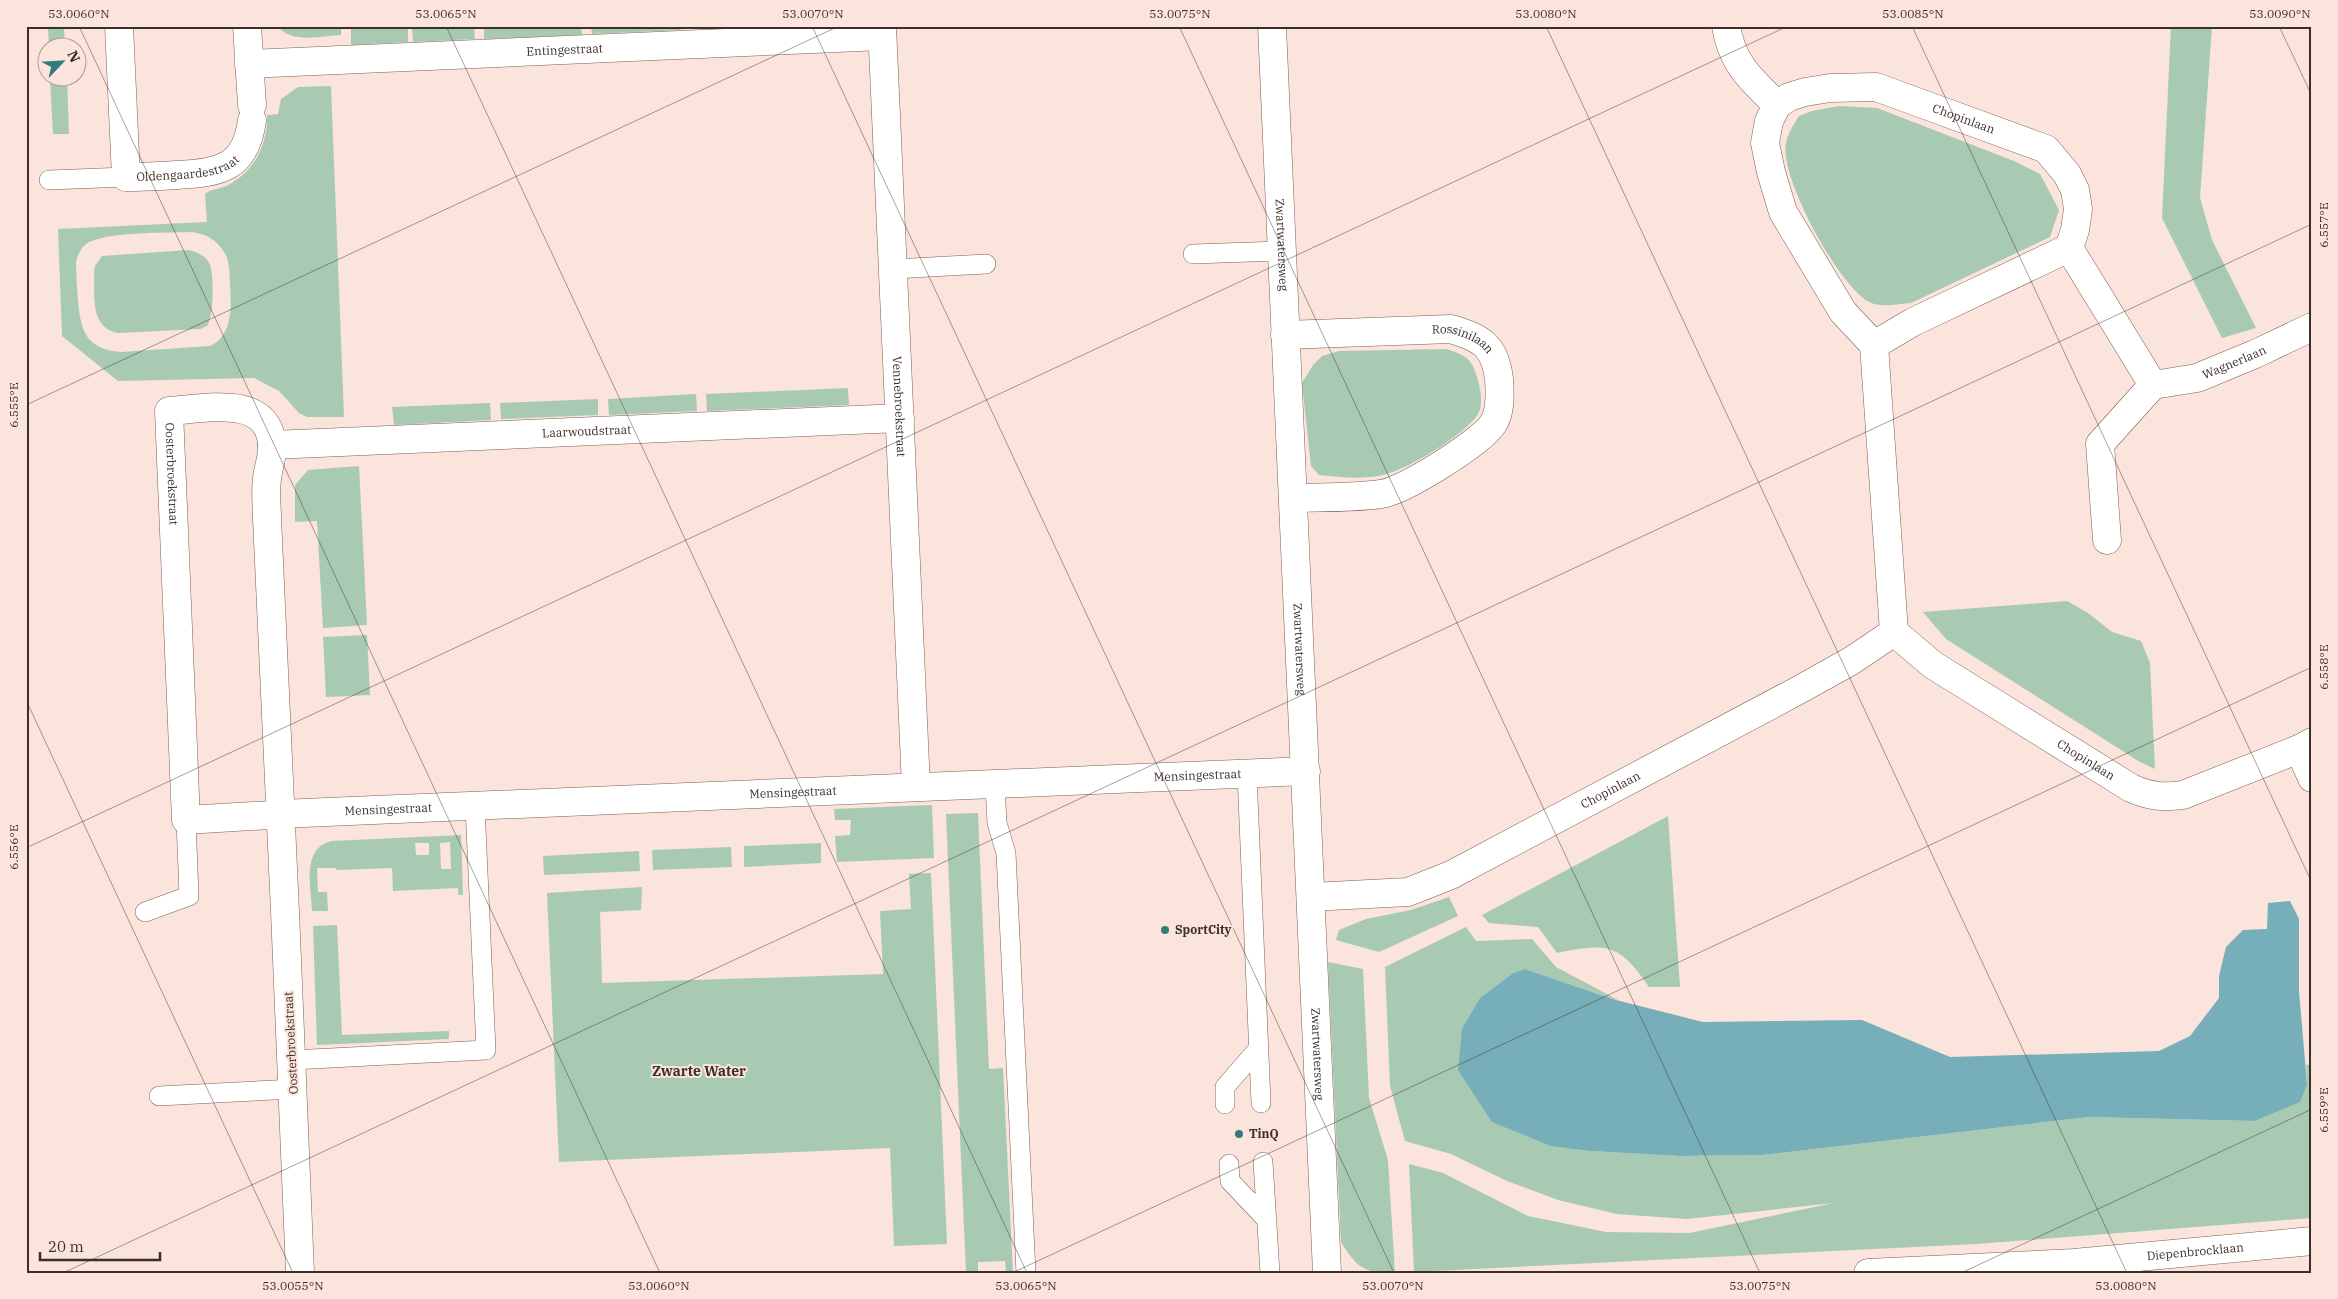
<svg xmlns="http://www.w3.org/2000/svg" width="2338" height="1299" font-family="'IBM Plex Serif',serif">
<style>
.green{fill:#a8cab3;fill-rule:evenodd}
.water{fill:#76aeba}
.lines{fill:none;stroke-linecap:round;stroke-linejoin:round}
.lane-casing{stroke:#7e5e51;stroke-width:20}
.street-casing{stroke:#7e5e51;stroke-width:29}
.secondary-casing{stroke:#7e5e51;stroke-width:29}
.lane{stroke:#fff;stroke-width:19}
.street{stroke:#fff;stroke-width:28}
.secondary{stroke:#fff;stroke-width:28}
.ticks{fill:none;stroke:#3c2e28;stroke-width:1;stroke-opacity:0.45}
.poi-dot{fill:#327b7e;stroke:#fae4db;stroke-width:2}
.labels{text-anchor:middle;stroke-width:4;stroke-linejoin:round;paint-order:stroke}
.street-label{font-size:12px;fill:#3c2e28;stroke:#fae4db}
.poi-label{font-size:12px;font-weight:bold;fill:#3c2e28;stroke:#fae4db;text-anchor:start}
.neighbourhood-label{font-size:14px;font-weight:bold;fill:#3c2e28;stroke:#fae4db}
.neatline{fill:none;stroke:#3c2e28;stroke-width:2}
.ticks-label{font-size:12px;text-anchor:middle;fill:#3c2e28}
</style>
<rect width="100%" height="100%" fill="#fae4db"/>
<!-- green -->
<path class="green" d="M48,26H64L65,47H49Z
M278,26H341V35C322,36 290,44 278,26Z
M408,26V42L351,45V28Z
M412,26H474L475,39L413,42Z
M484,26H581L582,35L484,39Z
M591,26H680L681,30L592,34Z
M2171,26H2212L2200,198L2212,240L2256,328L2222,338L2162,218Z
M50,78H67L69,134H53Z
M331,86L344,417H307L299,413L279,391L254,378L118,381L62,336L58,229L207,222L205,194C212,188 223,189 230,184C255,170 268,144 267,115L278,114L281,99L298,87ZM192,232C206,234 216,239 224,252C230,261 229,272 230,282C231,304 234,335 210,346L121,352C87,349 81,333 78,301C77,288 76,275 76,262C78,255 80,249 85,245C101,231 169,233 192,232Z
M1839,106L1877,108L2014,161L2040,174L2059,210L2050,237L1911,303C1899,304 1880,308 1869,302C1839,286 1779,177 1786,143C1788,133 1794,124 1799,116L1812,111Z
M188,250C197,252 207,256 210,265C214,277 214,316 207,326L200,329L118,333C89,327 95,295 94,271L95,266L102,256Z
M1446,349C1466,355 1473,359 1478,381C1481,390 1483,405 1478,414C1465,435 1407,470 1383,475C1361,480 1340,477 1319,475L1311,466L1302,383L1313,365L1322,356L1339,351Z
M848,388L849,405L707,411L706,394Z
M696,394L697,411L609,415L608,399Z
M598,399V415L501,419L500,403Z
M490,403L491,420L394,425L392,407Z
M359,466L367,625L323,628L317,521L295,522V485L308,470Z
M2067,601L2088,613L2112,632L2141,641L2150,663L2155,769L2140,762L1946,639L1923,612Z
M367,635L370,695L326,697L323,637Z
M932,805L934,858L837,862L835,836L850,835L851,820H835L834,809Z
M978,813L989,1069L1003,1068L1013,1273H1006L1005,1261L978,1262V1273H966L946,814Z
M1668,816L1680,987H1649C1619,943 1607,943 1557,953L1538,927L1489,923L1482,915Z
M461,835L463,895H458V888L393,891L392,868L336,870V868H317L318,892H327L328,911H312C311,887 301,848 332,841ZM450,842L451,869H441L440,843ZM415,843H429V855H416Z
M821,843V863L744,867V846Z
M731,847L732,867L653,870L652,850Z
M639,851L640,871L544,875L543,856Z
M931,873L947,1244L894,1246L890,1148L559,1162L547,893L642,887L641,910L600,912L602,983L883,974L880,911L911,909L909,874Z
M1449,897L1458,916L1379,952L1336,940L1339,930L1366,919L1411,910Z
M337,925L342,1035L449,1031V1039L317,1045L313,926Z
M1466,927L1476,941L1532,939L1556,967L1620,1001L1525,969L1513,973L1480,998L1591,1151L1679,1156L1762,1155L2089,1117L2254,1121L2307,1084L2306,1065L2312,1064V1218L1976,1244L1414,1272L1409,1164L1443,1173L1528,1216L1606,1232L1689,1233L1834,1203L1687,1219L1617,1214L1558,1200L1507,1181L1451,1154L1405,1141L1390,1086L1385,967Z
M1328,962L1363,969L1369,1098L1388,1160L1395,1273C1364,1273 1358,1269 1341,1242Z"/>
<!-- water -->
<path class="water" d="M2290,901L2299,919V991L2307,1084L2300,1102L2254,1121L2089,1117L1762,1155L1679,1156L1591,1151L1551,1146L1492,1122L1458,1070L1462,1029L1480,998L1513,973L1525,969L1616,1000L1703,1022L1862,1020L1950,1057L2159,1051L2190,1036L2219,998V976L2226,947L2243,930L2267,929L2268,903Z"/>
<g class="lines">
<defs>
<path id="lane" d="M49,180L126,177
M1193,254L1282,251
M893,269L986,264
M1247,774L1261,1103
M995,784L997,823L1006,853L1026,1273
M145,912L189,896L186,820
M292,1060L486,1050L475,806
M159,1096L294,1089
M1225,1104V1087L1258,1049
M1263,1162L1270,1273
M1229,1164L1230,1181L1267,1220"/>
<g id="street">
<path id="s1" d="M119,26L126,177C143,177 160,176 177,175C220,173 246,168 252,120"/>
<path d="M247,26L252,105"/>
<path id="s2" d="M882,26L916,787"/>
<path id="s3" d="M1272,26L1327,1273"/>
<path id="s4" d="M1726,26C1732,64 1751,79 1777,105L1789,97L1805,92L1830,88L1876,87L2046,149L2067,174L2075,190L2078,209L2075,230L2069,248L1913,322L1874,345"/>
<path id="s5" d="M249,64L882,36"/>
<path d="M2069,248L2153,385L2100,444L2107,540"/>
<path id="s6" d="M1285,335L1451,329C1481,338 1495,345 1499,379C1500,393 1501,412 1493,424C1480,443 1404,491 1381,494C1353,498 1322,497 1293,498"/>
<path id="s7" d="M2153,385L2197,378L2255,354L2312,327"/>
<path id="s8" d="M272,445L900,418"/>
<path id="s9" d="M1894,632L1933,665L2131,788C2149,796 2163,798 2183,795L2299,749L2312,742"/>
<path d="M2299,749L2312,778"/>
<path id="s10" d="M1311,897L1408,892L1451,875L1797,691L1851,661L1894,632L1874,345L1843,312L1783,212L1771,172L1765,143L1769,121L1777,105"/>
<path id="s11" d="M300,1273C291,1021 278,770 267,518C267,505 265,492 267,479C268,468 273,456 272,445C269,393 203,409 169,411L186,820L303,813L1306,771"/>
</g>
<g id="secondary">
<path id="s12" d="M1868,1273L2074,1263L2312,1241"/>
</g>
</defs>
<!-- lane casing -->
<use href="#lane" class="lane-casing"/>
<!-- street casing -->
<use href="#street" class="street-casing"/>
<!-- secondary casing -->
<use href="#secondary" class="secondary-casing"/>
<!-- lane -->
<use href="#lane" class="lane"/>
<!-- street -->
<use href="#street" class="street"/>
<!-- secondary -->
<use href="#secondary" class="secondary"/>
</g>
<!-- ticks -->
<path class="ticks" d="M79,26L660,1273M446,26L1027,1273M812,26L1394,1273M1179,26L1760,1273M1546,26L2127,1273M1912,26L2312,883M2279,26L2312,96M26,405L839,26M26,700L293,1273M26,848L1788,26M63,1273L2312,224M1012,1273L2312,667M1961,1273L2312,1109"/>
<!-- markers -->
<g class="poi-dot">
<circle cx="1165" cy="930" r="5"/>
<circle cx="1239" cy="1134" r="5"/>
</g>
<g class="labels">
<!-- street labels -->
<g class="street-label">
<text dy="4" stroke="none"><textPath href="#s5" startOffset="316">Entingestraat</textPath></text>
<text dy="4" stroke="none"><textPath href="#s4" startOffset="292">Chopinlaan</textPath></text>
<text dy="4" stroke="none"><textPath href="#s1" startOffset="214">Oldengaardestraat</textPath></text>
<text dy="4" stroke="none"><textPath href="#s3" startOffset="219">Zwartwatersweg</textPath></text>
<text dy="4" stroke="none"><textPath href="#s6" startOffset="180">Rossinilaan</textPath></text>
<text dy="4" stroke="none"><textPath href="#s7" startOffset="85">Wagnerlaan</textPath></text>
<text dy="4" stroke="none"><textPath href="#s2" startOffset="381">Vennebroekstraat</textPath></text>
<text dy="4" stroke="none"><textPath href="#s8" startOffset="315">Laarwoudstraat</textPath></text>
<text dy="4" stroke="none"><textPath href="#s11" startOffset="1016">Oosterbroekstraat</textPath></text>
<text dy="4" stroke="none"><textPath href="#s3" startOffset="624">Zwartwatersweg</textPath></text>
<text dy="4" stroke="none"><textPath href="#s9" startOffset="231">Chopinlaan</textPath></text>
<text dy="4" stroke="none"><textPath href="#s11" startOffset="2375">Mensingestraat</textPath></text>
<text dy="4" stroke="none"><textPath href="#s10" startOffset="324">Chopinlaan</textPath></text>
<text dy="4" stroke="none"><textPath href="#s11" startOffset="1970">Mensingestraat</textPath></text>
<text dy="4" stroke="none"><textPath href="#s11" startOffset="1565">Mensingestraat</textPath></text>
<text transform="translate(291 1043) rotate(-93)" y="4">Oosterbroekstraat</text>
<text dy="4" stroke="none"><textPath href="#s3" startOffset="1029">Zwartwatersweg</textPath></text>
<text dy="4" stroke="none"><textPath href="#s12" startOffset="328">Diepenbrocklaan</textPath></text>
</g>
<!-- poi labels -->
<g class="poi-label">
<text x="1175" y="934">SportCity</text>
<text x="1249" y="1138">TinQ</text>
</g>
<!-- neighbourhood labels -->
<g class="neighbourhood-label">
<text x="699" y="1076">Zwarte Water</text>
</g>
</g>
<!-- border -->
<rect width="2338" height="1299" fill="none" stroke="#fae4db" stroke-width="55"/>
<!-- north arrow -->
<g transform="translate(62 62) rotate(65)"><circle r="24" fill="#fae4db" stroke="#ae9b93"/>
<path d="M0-4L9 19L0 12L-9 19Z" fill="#327b7e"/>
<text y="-8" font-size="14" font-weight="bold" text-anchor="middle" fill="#3c2e28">N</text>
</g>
<!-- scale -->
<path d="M40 1252v8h120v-8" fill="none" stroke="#3c2e28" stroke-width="2.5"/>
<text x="48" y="1252" font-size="15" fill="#3c2e28" stroke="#fae4db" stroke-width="4" paint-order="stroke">20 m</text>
<rect x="28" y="28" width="2282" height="1244" class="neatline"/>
<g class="ticks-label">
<text x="79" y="18">53.0060°N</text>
<text x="446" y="18">53.0065°N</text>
<text x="813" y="18">53.0070°N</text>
<text x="1180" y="18">53.0075°N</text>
<text x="1546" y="18">53.0080°N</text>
<text x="1913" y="18">53.0085°N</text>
<text x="2280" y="18">53.0090°N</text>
<text transform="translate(2324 225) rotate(-90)" y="4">6.557°E</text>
<text transform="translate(14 405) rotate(-90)" y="4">6.555°E</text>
<text transform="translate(2324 667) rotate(-90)" y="4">6.558°E</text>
<text transform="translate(14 847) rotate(-90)" y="4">6.556°E</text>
<text transform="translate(2324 1110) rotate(-90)" y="4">6.559°E</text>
<text x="293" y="1290">53.0055°N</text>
<text x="659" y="1290">53.0060°N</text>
<text x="1026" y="1290">53.0065°N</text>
<text x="1393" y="1290">53.0070°N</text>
<text x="1760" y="1290">53.0075°N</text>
<text x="2126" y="1290">53.0080°N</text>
</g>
</svg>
